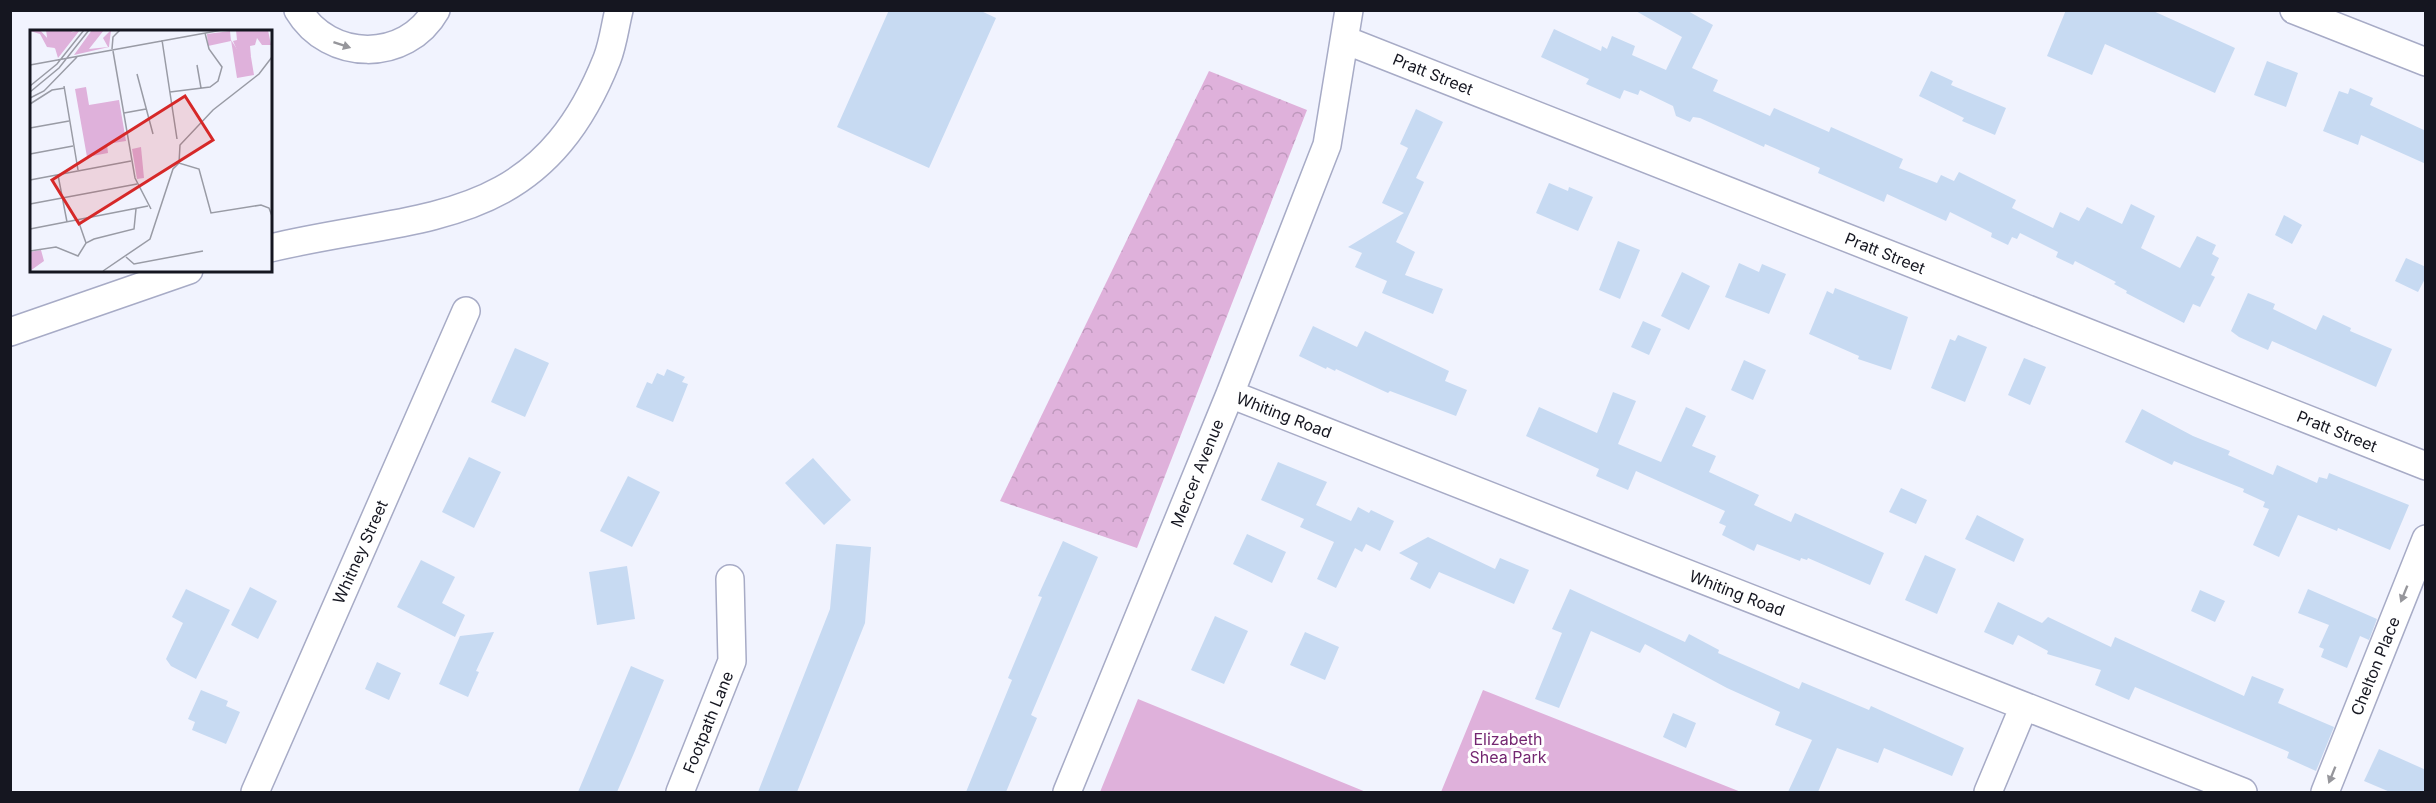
<svg xmlns="http://www.w3.org/2000/svg" width="2436" height="803" font-family="Inter,sans-serif">
<style>
.forest{fill:url(#forest-crowns)}
.park{fill:#dfb1db}
.building{fill:#c7daf2}
.lines{fill:none;stroke-linecap:round;stroke-linejoin:round}
.minor-casing{stroke:#a7abc6;stroke-width:30}
.minor{stroke:#fff;stroke-width:27}
.oneway{fill:#96969b}
.labels{text-anchor:middle;stroke-width:6;stroke-linejoin:round;paint-order:stroke}
.street-label{font-size:16px;fill:#151620;stroke:#fff}
.park-label{font-size:16px;fill:#742771;stroke:#fff}
.inset-road{fill:none;stroke:#999ba5;stroke-width:1.5}
.view{fill:#d62828;fill-opacity:0.15;stroke:#d62828;stroke-width:3}
.inset-edge{fill:none;stroke:#151620;stroke-width:3}
</style>
<defs>
<pattern id="forest-crowns" width="20" height="18" patternUnits="userSpaceOnUse" patternTransform="scale(1.5)"><rect width="20" height="18" fill="#dfb1db"/><path d="M2 6a3 3 0 1 1 6 0M12 15a3 3 0 1 1 6 0" fill="none" stroke="#be98bc"/></pattern>
</defs>
<rect width="100%" height="100%" fill="#f1f3fe"/>
<!-- forest -->
<path class="forest" d="M1209,71L1307,110L1137,548L1000,501Z"/>
<!-- park -->
<path class="park" d="M1483,690L1741,792H1441Z
M1138,699L1366,792H1100Z"/>
<!-- building -->
<path class="building" d="M889,10H979L996,18L929,168L837,127Z
M1634,10H1686L1713,25L1692,68L1718,80L1713,91L1770,116L1774,108L1829,132L1831,127L1903,159L1899,168L1937,183L1941,175L1954,181L1959,172L2016,200L2012,208L2053,228L2060,212L2079,221L2087,207L2122,224L2131,204L2155,216L2141,248L2180,268L2197,236L2216,245L2212,254L2219,258L2211,275L2215,277L2200,307L2193,304L2184,323L2126,293L2127,291L2114,284L2116,282L2075,261L2073,265L2056,257L2058,252L2020,233L2017,239L2012,237L2008,245L1991,237L1992,233L1950,212L1946,221L1887,194L1884,202L1818,173L1820,168L1765,144L1764,147L1700,118L1693,117L1690,122L1676,116L1673,106L1640,90L1638,95L1624,90L1620,99L1586,84L1589,79L1541,57L1554,29L1601,51L1602,46L1607,49L1612,36L1635,46L1632,55L1666,70L1682,37Z
M2066,10H2151L2235,48L2215,93L2105,44L2092,75L2047,56Z
M2267,61L2298,73L2286,107L2254,95Z
M1931,71L1953,81L1951,85L2006,108L1995,135L1962,121L1964,118L1919,96Z
M2350,88L2373,98L2370,105L2426,131V164L2361,135L2358,145L2323,131L2339,91L2348,94Z
M1416,109L1443,122L1416,178L1424,182L1396,242L1415,252L1405,275L1443,289L1433,314L1382,293L1387,281L1355,267L1362,253L1348,247L1404,213L1382,203L1408,148L1400,144Z
M1549,183L1568,191L1569,187L1593,197L1578,231L1536,213Z
M2284,215L2302,225L2292,244L2275,235Z
M1618,241L1640,250L1620,299L1599,290Z
M2406,258L2426,267V277L2418,292L2395,281Z
M1739,263L1759,272L1762,264L1786,274L1769,314L1725,297Z
M1682,272L1710,286L1689,330L1661,316Z
M1835,288L1908,317L1891,370L1858,359L1859,356L1809,334L1827,291L1833,294Z
M2248,293L2275,304L2273,309L2316,330L2323,315L2351,328L2350,331L2392,349L2376,387L2272,341L2268,350L2239,337L2231,331Z
M1643,321L1661,329L1649,355L1631,347Z
M1313,326L1357,347L1365,331L1449,371L1445,381L1467,390L1456,416L1398,394L1390,391L1388,393L1336,369L1335,371L1327,367L1326,369L1299,356Z
M1958,335L1987,347L1965,402L1931,388L1950,339L1955,341Z
M515,348L549,363L525,417L491,402Z
M2024,358L2046,367L2030,405L2008,395Z
M1744,360L1766,370L1753,400L1731,390Z
M667,369L685,377L682,382L688,384L673,422L636,407L647,382L652,384L657,373L664,376Z
M1613,392L1636,401L1618,444L1661,462L1686,407L1706,416L1692,446L1716,456L1709,472L1759,495L1754,505L1791,522L1795,513L1884,553L1870,585L1808,558L1807,560L1801,558L1800,561L1757,544L1754,551L1722,535L1726,526L1719,523L1725,511L1636,471L1628,490L1596,476L1599,469L1526,436L1539,407L1597,433Z
M2142,409L2193,436L2230,451L2228,455L2273,475L2277,465L2317,483L2319,477L2327,479L2329,473L2409,505L2390,550L2338,528L2337,531L2298,515L2279,557L2253,545L2269,509L2263,507L2265,502L2243,492L2244,489L2174,461L2172,465L2125,442Z
M469,457L501,472L474,528L442,512Z
M813,458L851,500L824,525L785,483Z
M1278,462L1327,482L1316,505L1351,521L1358,507L1369,513L1371,510L1394,521L1380,551L1366,544L1362,552L1355,548L1336,588L1317,579L1334,542L1300,527L1304,519L1261,500Z
M628,476L660,492L632,547L600,531Z
M1901,488L1927,500L1916,524L1889,512Z
M1977,515L2024,539L2014,562L1965,539Z
M1247,534L1286,552L1272,583L1233,564Z
M1428,537L1495,569L1500,558L1529,570L1514,604L1439,572L1430,589L1410,579L1418,563L1399,553Z
M1063,541L1098,557L1031,715L1037,718L1006,792H966L1012,680L1008,678L1042,597L1038,596Z
M836,544L871,547L865,623L797,792H758L830,609Z
M1925,555L1956,569L1937,614L1905,600Z
M421,560L455,577L442,603L465,615L455,637L397,607Z
M627,566L635,619L597,625L589,572Z
M250,587L277,601L258,639L231,625Z
M186,589L230,610L196,679L171,666L166,659L183,623L172,617Z
M1570,589L1685,642L1689,634L1719,650L1718,653L1799,689L1802,682L1869,710L1871,706L1964,748L1952,776L1884,748L1878,763L1837,748L1818,792H1788L1812,740L1775,725L1780,712L1727,688L1645,644L1640,653L1591,631L1559,708L1535,699L1562,633L1552,629Z
M2308,589L2377,619L2369,640L2360,636L2347,668L2321,657L2324,649L2319,647L2329,625L2298,613Z
M2200,590L2225,601L2215,622L2191,611Z
M1998,602L2042,623L2048,617L2111,647L2115,637L2244,696L2252,676L2284,689L2278,703L2334,727L2316,771L2287,758L2289,752L2135,687L2129,700L2095,685L2101,670L2047,654L2048,651L2018,635L2013,645L1984,632Z
M1215,616L1248,631L1224,684L1191,670Z
M494,632L476,671L479,672L468,697L439,684L460,636Z
M1305,632L1339,647L1325,680L1290,665Z
M377,662L401,673L389,700L365,689Z
M631,666L664,680L634,753L617,792H578Z
M201,690L228,701L226,706L240,712L226,744L192,730L195,722L188,719Z
M1673,713L1696,723L1686,748L1663,737Z
M2379,749L2426,770V792H2390L2364,781Z"/>
<g class="lines">
<defs>
<path id="minor" d="M298,10C329,62 406,63 436,10
M2294,10L2426,62
M1345,40L2426,466
M270,248C421,212 539,231 607,59C613,44 615,26 619,10
M10,332L189,270
M1230,394L2243,792
M255,792L466,311
M680,792L732,661L730,579
M1067,792L1230,394L1327,145L1349,10
M1988,792L2024,706
M2325,792L2426,539"/>
</defs>
<!-- minor casing -->
<use href="#minor" class="minor-casing"/>
<!-- minor -->
<use href="#minor" class="minor"/>
</g>
<!-- one-way arrows -->
<defs><path id="oneway-solid" d="M-6-.8H1V-3.2L6.5 0L1 3.2V.8H-6Z" transform="scale(1.5)"/></defs>
<g class="oneway">
<use href="#oneway-solid" transform="translate(342 45) rotate(18)"/>
<use href="#oneway-solid" transform="translate(2404 594) rotate(112)"/>
<use href="#oneway-solid" transform="translate(2332 775) rotate(112)"/>
</g>
<g class="labels">
<!-- street labels -->
<g class="street-label">
<text transform="translate(1433 74) rotate(22)" y="6">Pratt Street</text>
<text transform="translate(1885 253) rotate(22)" y="6">Pratt Street</text>
<text transform="translate(1284 415) rotate(21)" y="6">Whiting Road</text>
<text transform="translate(2337 431) rotate(22)" y="6">Pratt Street</text>
<text transform="translate(1197 473) rotate(-68)" y="6">Mercer Avenue</text>
<text transform="translate(360 552) rotate(-66)" y="6">Whitney Street</text>
<text transform="translate(1737 593) rotate(21)" y="6">Whiting Road</text>
<text transform="translate(2375 666) rotate(-68)" y="6">Chelton Place</text>
<text transform="translate(708 722) rotate(-68)" y="6">Footpath Lane</text>
</g>
<!-- park labels -->
<g class="park-label">
<text x="1508" y="745">Elizabeth<tspan x="1508" dy="18">Shea Park</tspan></text>
</g>
</g>
<!-- overview -->
<g transform="translate(30 30)">
<rect width="242" height="242" fill="#f1f3fe"/>
<path d="M62,0H74L59,19L78,17L73,8L81,0L79,17L44,25ZM206,0H238L241,15H232L227,8L225,15L220,16L221,27L207,20L203,11L207,10ZM200,1L201,11L178,16L177,4ZM11,220L14,231L0,241V222Z" fill="#dfb1db"/>
<path d="M10,0L18,9L50,0L28,28L25,18L17,17L10,4L0,1ZM201,10L207,19L209,15L221,27L224,45L207,48ZM111,117L114,148L107,149L102,119Z" fill="#dfb1db"/>
<path d="M16,0H44L25,19L23,13L18,14ZM56,57L59,75L89,70L96,111L77,114L78,123L57,127L45,59Z" fill="#dfb1db"/>
<path class="inset-road" d="M132,10L147,109M82,19L83,7L90,0M83,21L105,148L121,179M0,35L192,0M167,35L171,58M107,44L123,104M0,56L27,34L54,0M34,56L48,140M0,62L29,38L59,0M140,62L180,57L188,51L192,37L179,19L175,3M0,68L14,61L47,27M0,74L22,60L35,58M94,83L116,79M0,98L39,91M0,124L43,116M149,133L150,115L183,80L229,44L242,27M28,145L37,192M0,150L101,131M0,174L107,154M48,190L56,213M0,199L118,176M0,221L26,217L48,226L56,213L64,209L104,199L106,179M96,227L104,234L173,221M73,241L120,209L143,139L149,133L169,139L181,183L231,175L239,178L242,186"/>
<path class="view" d="M155,66L183,110L49,194L22,150Z"/>
<rect width="242" height="242" class="inset-edge"/>
</g>
<!-- border -->
<rect width="2436" height="803" fill="none" stroke="#151620" stroke-width="24"/>
</svg>
